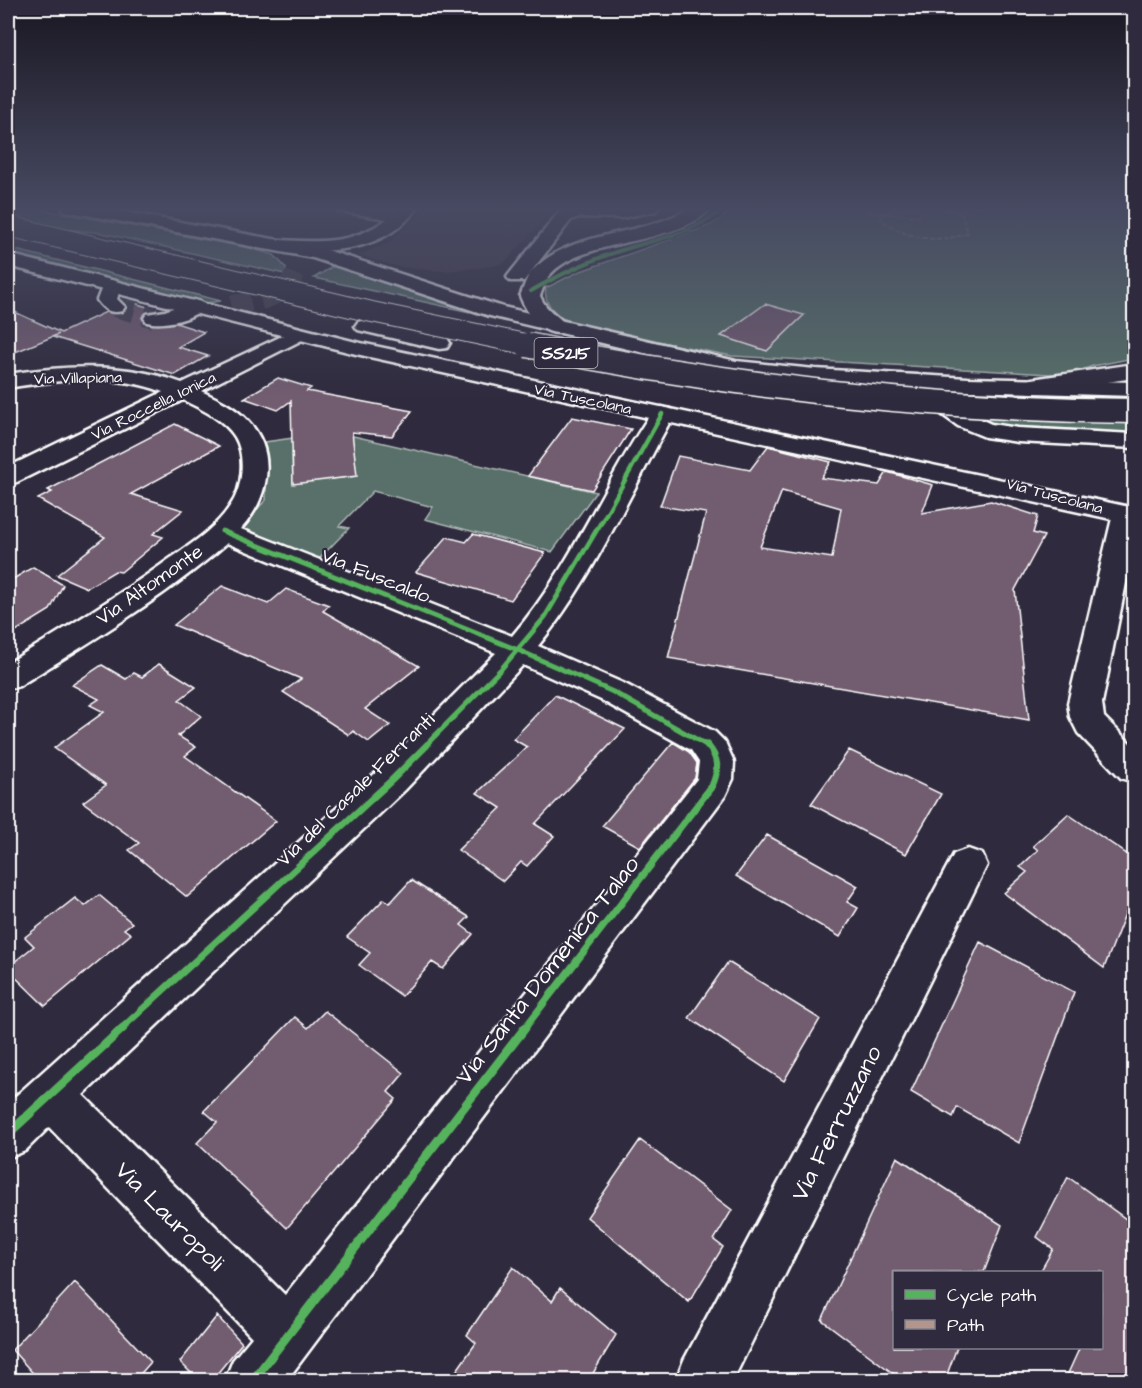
<svg xmlns="http://www.w3.org/2000/svg" width="1142" height="1388" font-family="'Architects Daughter',sans-serif">
<style>
.built{fill:#43394c}
.green{fill:#596f69;stroke:#acb7b4;stroke-width:1.5;fill-rule:evenodd}
.building{fill:#725c70;stroke:#fff;stroke-width:1.5;fill-rule:evenodd}
.lines{fill:none;stroke-linecap:round;stroke-linejoin:round}
.minor-tunnel{stroke:#443f50;stroke-width:20;stroke-dasharray:20 10;stroke-linecap:butt}
.major-tunnel{stroke:#443f50;stroke-width:20;stroke-dasharray:20 10;stroke-linecap:butt}
.minor-casing{stroke:#fff;stroke-width:5}
.major-casing{stroke:#fff;stroke-width:5}
.minor{fill:#2f2a3d;fill-rule:evenodd}
.major{fill:#2f2a3d;fill-rule:evenodd}
.major-bridge-far1-casing{stroke:#fff;stroke-width:22;stroke-linecap:butt}
.major-bridge-casing{stroke:#fff;stroke-width:27;stroke-linecap:butt}
.major-bridge-far1{stroke:#2f2a3d;stroke-width:20}
.major-bridge{stroke:#2f2a3d;stroke-width:24}
.quiet{stroke:#b2968c;stroke-width:2;stroke-dasharray:5 2;stroke-linecap:butt}
.cycleway-far4-casing{stroke:#2f2a3d;stroke-width:6}
.cycleway-far3-casing{stroke:#2f2a3d;stroke-width:8}
.cycleway-far2-casing{stroke:#2f2a3d;stroke-width:9}
.cycleway-far1-casing{stroke:#2f2a3d;stroke-width:10}
.cycleway-casing{stroke:#2f2a3d;stroke-width:13}
.cycleway-far4{stroke:#56b35d;stroke-width:4}
.cycleway-far3{stroke:#56b35d;stroke-width:4.5}
.cycleway-far2{stroke:#56b35d;stroke-width:5}
.cycleway-far1{stroke:#56b35d;stroke-width:7}
.cycleway{stroke:#56b35d;stroke-width:9}
.labels{text-anchor:middle;stroke-width:4.5;stroke-linejoin:round;paint-order:stroke}
.far-street-label{font-size:16px;fill:#fff;stroke:#2f2a3d}
.shield{fill:#2f2a3d;stroke:#c1bfc5;stroke-width:1.5}
.shield-label{font-size:18px;font-weight:bold;fill:#fff}
.street-label{font-size:20px;fill:#fff;stroke:#2f2a3d}
.near-street-label{font-size:24px;fill:#fff;stroke:#2f2a3d}
</style>
<rect width="100%" height="100%" fill="#2f2a3d"/>
<filter id="ink" filterUnits="userSpaceOnUse"><feTurbulence type="fractalNoise" baseFrequency=".0167" numOctaves="2"/><feDisplacementMap in="SourceGraphic" scale="12" xChannelSelector="R" yChannelSelector="G"/><feConvolveMatrix kernelMatrix="1 2 1 2 8 2 1 2 1" color-interpolation-filters="sRGB"/></filter>
<g filter="url(#ink)">
<!-- built -->
<path class="built" d="M430,207H540L547,212V216L505,262L494,266L446,271L416,269L395,266L358,255L387,244Z"/>
<!-- green -->
<path class="green" d="M8,207H27L249,248L274,255L286,268L285,274L102,233L35,226L8,221Z
M733,207H1134V358L1093,366L1067,375L732,356L578,326C563,319 542,308 546,288L578,272L711,225L726,215Z
M8,248L221,301L206,303L192,300L8,254Z
M335,265L470,312L314,278Z
M975,415L1134,420V433L1008,426L996,425Z
M336,432L596,492L552,552L425,519L433,507L373,491L339,526L349,528L319,559L237,529L266,500V480L258,443ZM353,445L356,476L293,483L292,453Z"/>
<!-- building -->
<path class="building" d="M128,301L157,310L147,312L142,317L147,324L176,323L204,332L178,347L208,356L175,375L53,337L59,334L8,355V309L61,333L106,312L122,313L127,307L124,303Z
M765,304L804,315L767,351L721,336Z
M278,378L311,388L307,391L412,411L392,436L352,432L357,476L293,484L291,401L278,410L244,398Z
M572,417L631,429L592,490L528,476Z
M175,424L219,446L131,494L183,510L153,534L163,537L121,572L115,571L87,588L57,575L105,537L38,499L52,492L48,490Z
M768,446L831,462L821,478L879,485L887,472L933,485L922,513L991,501L1038,516L1033,533L1044,536L1015,590L1029,720L668,658L706,513L660,506L678,456L750,470ZM782,491L841,508L832,558L760,547Z
M473,534L545,553L511,600L416,572L447,537L466,542Z
M33,567L63,585L50,610L8,636V582Z
M222,586L268,604L286,589L329,605L323,611L419,666L365,709L390,725L369,742L353,731L349,735L283,692L301,679L174,625Z
M159,664L196,687L179,700L201,716L178,736L196,747L185,756L276,821L187,897L129,850L139,843L83,802L106,785L54,748L104,712L90,705L99,699L72,685L102,665L126,679L134,673L142,677Z
M555,695L625,729L535,824L554,836L527,866L521,862L503,881L458,850L501,808L477,793L527,747L513,739Z
M673,742L689,752L697,763L695,778L640,847L602,826Z
M849,750L941,794L906,854L811,804Z
M1068,814L1134,859V891L1104,968L1004,893L1027,872L1020,867L1038,850L1033,846Z
M767,835L858,886L847,902L858,908L840,937L736,876Z
M411,880L469,917L461,925L473,934L443,969L432,962L402,996L359,965L370,953L347,937L384,899L390,903Z
M99,895L132,923L124,929L131,934L45,1006L8,970V967L34,946L25,937L75,898L85,906Z
M980,942L1074,992L1019,1143L957,1107L953,1117L911,1092Z
M728,962L820,1019L784,1081L689,1018Z
M325,1011L404,1073L388,1092L396,1099L287,1228L197,1143L217,1122L204,1111L295,1017L308,1028Z
M640,1140L732,1210L714,1240L723,1247L689,1302L587,1217Z
M897,1157L1002,1225L984,1272H894V1347H957L945,1380H902L822,1320Z
M1068,1177L1134,1225V1380H1065L1080,1347H1101V1272H1040L1053,1249L1037,1237Z
M513,1267L552,1301L560,1288L616,1335L589,1380H450L476,1343L467,1335Z
M75,1282L151,1362L135,1380H39L12,1350Z
M217,1316L242,1343L212,1380H198L180,1362Z"/>
<g class="lines">
<!-- minor-tunnel -->
<path class="minor-tunnel" d="M115,307L154,318"/>
<!-- major-tunnel -->
<path class="major-tunnel" d="M231,305C255,302 284,299 295,274"/>
<defs>
<path id="minor" d="M336,207H387L396,210L399,207H418C381,258 320,252 264,249L258,248L255,244L258,240L264,239C310,241 348,248 387,219L344,212L338,211Z
M578,207H659L656,211L621,218L579,217L571,220L524,281H510L507,277L510,273L559,212Z
M691,207H711C682,247 575,236 547,279C544,284 542,291 540,296C548,314 559,314 568,328L565,332C543,338 527,314 520,296C524,288 526,277 532,271C573,228 643,238 691,207Z
M111,280L118,282L121,286L117,299L125,307L122,311C111,314 104,310 97,300L104,282Z
M194,300L201,302L204,306C195,320 162,326 147,322L144,318L147,314L165,311Z
M299,328L306,330L310,334L306,338L201,391C218,399 235,407 248,421C278,453 269,498 241,529L512,636C571,568 603,483 654,409L662,407L670,409L674,414C632,490 593,579 538,646L625,684L715,732L725,742L734,762L733,779L725,796L287,1380H225L233,1360L252,1337L49,1127L25,1151L8,1158V1103L379,770L496,653L227,543C164,598 90,642 19,686L8,689V663C60,632 111,600 161,565C185,548 214,531 230,506C243,488 246,456 235,437C224,419 201,409 183,400L17,482L8,485V467L163,392C114,373 59,380 8,388V374C66,365 125,362 182,383ZM523,665L601,700L691,750L699,762L697,779L285,1295L83,1095L405,790Z
M1134,364V378L1032,393L1024,391L1021,386L1024,381L1032,379Z
M1127,506L1134,508V543L1102,703L1104,717L1134,747V782L1121,778L1078,733L1070,717L1068,703L1113,514L1117,508Z
M968,849L982,854L987,865L733,1380H676L684,1360L954,854Z"/>
<path id="major" d="M62,207H98L317,247L503,307L736,361L815,369L968,378L1134,382V396L938,390L974,416L991,424L1018,428L1134,434V448L1018,442L985,437L958,426L913,394L910,388L815,383L736,375L490,316L313,258L71,212L65,211Z
M8,254L356,342L1134,508V524L356,354L8,266Z
M365,320L447,338L450,343L447,348L439,349L358,330L355,326L358,322Z"/>
</defs>
<!-- minor casing -->
<use href="#minor" class="minor-casing"/>
<!-- major casing -->
<use href="#major" class="major-casing"/>
<!-- minor -->
<use href="#minor" class="minor"/>
<!-- major -->
<use href="#major" class="major"/>
<defs>
<path id="major-bridge-far1" d="M8,226L372,312L534,346"/>
<path id="major-bridge" d="M527,345C727,386 929,409 1134,411"/>
</defs>
<!-- major-bridge-far1 casing -->
<use href="#major-bridge-far1" class="major-bridge-far1-casing"/>
<!-- major-bridge casing -->
<use href="#major-bridge" class="major-bridge-casing"/>
<!-- major-bridge-far1 -->
<use href="#major-bridge-far1" class="major-bridge-far1"/>
<!-- major-bridge -->
<use href="#major-bridge" class="major-bridge"/>
<!-- quiet -->
<path class="quiet" d="M861,207L872,213L920,216
M923,207C909,208 889,206 881,219C905,239 939,244 968,233L961,213L936,207"/>
<defs>
<path id="cycleway-far4" d="M531,291C559,275 588,261 619,251C656,239 695,234 725,207"/>
<path id="cycleway-far3" d="M601,523L662,414"/>
<path id="cycleway-far2" d="M222,531L518,650L613,692L708,746
M425,746L502,668L545,617L602,521"/>
<path id="cycleway-far1" d="M121,1029L392,780L427,745
M524,1029L712,786C719,770 719,758 707,745"/>
<path id="cycleway" d="M8,1134L123,1028
M253,1380L525,1028"/>
</defs>
<!-- cycleway-far4 casing -->
<use href="#cycleway-far4" class="cycleway-far4-casing"/>
<!-- cycleway-far3 casing -->
<use href="#cycleway-far3" class="cycleway-far3-casing"/>
<!-- cycleway-far2 casing -->
<use href="#cycleway-far2" class="cycleway-far2-casing"/>
<!-- cycleway-far1 casing -->
<use href="#cycleway-far1" class="cycleway-far1-casing"/>
<!-- cycleway casing -->
<use href="#cycleway" class="cycleway-casing"/>
<!-- cycleway-far4 -->
<use href="#cycleway-far4" class="cycleway-far4"/>
<!-- cycleway-far3 -->
<use href="#cycleway-far3" class="cycleway-far3"/>
<!-- cycleway-far2 -->
<use href="#cycleway-far2" class="cycleway-far2"/>
<!-- cycleway-far1 -->
<use href="#cycleway-far1" class="cycleway-far1"/>
<!-- cycleway -->
<use href="#cycleway" class="cycleway"/>
</g>
</g>
<!-- sky -->
<linearGradient id="sky" x2="0" y2="1"><stop stop-color="#1a1722"/><stop offset="0.52" stop-color="#474a62"/><stop offset="1" stop-color="#474a62" stop-opacity="0"/></linearGradient>
<rect width="1142" height="401" fill="url(#sky)"/>
<g class="labels">
<!-- far-street labels -->
<g class="far-street-label">
<text transform="translate(78 377) rotate(-1)" y="6">Via Villapiana</text>
<text transform="translate(583 398) rotate(12)" y="6">Via Tuscolana</text>
<text transform="translate(153 405) rotate(-26)" y="6">Via Roccella Ionica</text>
<text transform="translate(1055 495) rotate(15)" y="6">Via Tuscolana</text>
</g>
<!-- shield labels -->
<rect class="shield" x="534.5" y="338" width="63" height="30" rx="4.5"/>
<g class="shield-label">
<text x="566" y="359">SS215</text>
</g>
<!-- street labels -->
<g class="street-label">
<text transform="translate(376 575) rotate(22)" y="7">Via Fuscaldo</text>
<text transform="translate(149 584) rotate(-35)" y="7">Via Altomonte</text>
<text transform="translate(355 789) rotate(-44)" y="7">Via del Casale Ferranti</text>
</g>
<!-- near-street labels -->
<g class="near-street-label">
<text transform="translate(547 970) rotate(-52)" y="8">Via Santa Domenica Talao</text>
<text transform="translate(836 1123) rotate(-63)" y="8">Via Ferruzzano</text>
<text transform="translate(170 1216) rotate(45)" y="8">Via Lauropoli</text>
</g>
</g>
<!-- margin -->
<rect width="1142" height="1388" fill="none" stroke="#2f2a3d" stroke-width="30"/>
<rect x="15" y="15" width="1112" height="1358" fill="none" stroke="#fff" stroke-width="2" filter="url(#ink)"/>
<!-- legend -->
<rect x="893" y="1271" width="210" height="78" fill="#2f2a3d" stroke="#827f8b" stroke-width="1.5"/>
<rect x="905" y="1290" width="30" height="9" fill="#56b35d" stroke="#827f8b" stroke-width="1.5"/>
<text x="947" y="1301" font-size="18" fill="#ffffff">Cycle path</text>
<rect x="905" y="1320" width="30" height="9" fill="#b2968c" stroke="#827f8b" stroke-width="1.5"/>
<text x="947" y="1331" font-size="18" fill="#ffffff">Path</text>
</svg>
